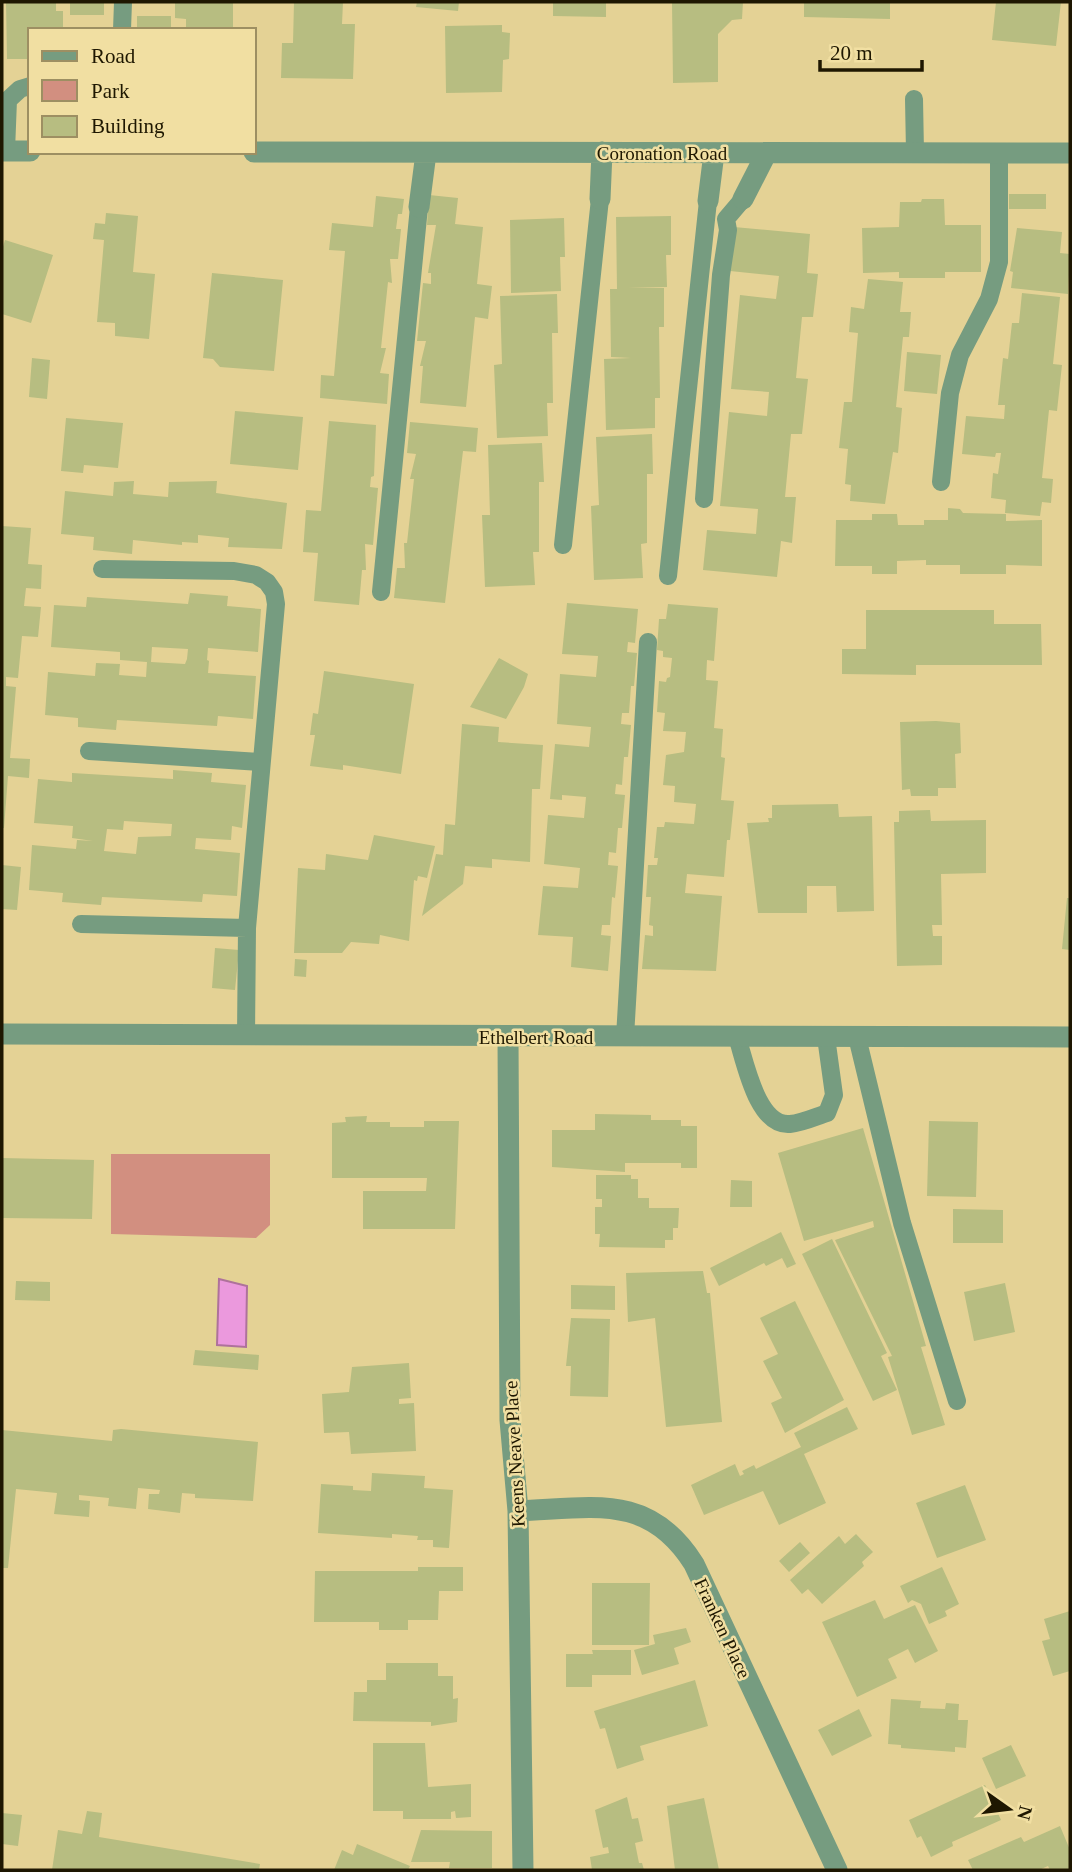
<svg xmlns="http://www.w3.org/2000/svg" width="1072" height="1872" font-family="Georgia,serif">
<style>
.green{fill:#d28f80}
.water{fill:#eb99dd;stroke:#ae729b;stroke-width:2}
.building{fill:#b7bd81;fill-rule:evenodd}
.lines{fill:none;stroke-linecap:round;stroke-linejoin:round}
.lane{stroke:#769c80;stroke-width:18}
.street{stroke:#769c80;stroke-width:21}
.labels{text-anchor:middle;stroke-width:5;stroke-linejoin:round;paint-order:stroke}
.street-label{font-size:19px;fill:#1e1701;stroke:#f1dfa2}
</style>
<rect width="100%" height="100%" fill="#e4d295"/>
<!-- green -->
<path class="green" d="M111,1154H270V1225L256,1238L111,1234Z"/>
<!-- water -->
<path class="water" d="M219,1279L247,1286L246,1347L217,1345Z"/>
<!-- building -->
<path class="building" d="M6,2H56V11H63V30H30V59H7Z
M70,2H104V15H70Z
M175,2H233V30H186V19L175,18Z
M294,2H343L342,24H355L353,79L281,78L282,43H293Z
M417,2H459L458,11L416,7Z
M553,2H606V17L553,16Z
M672,2H743L742,19L732,20L718,34V82L673,83Z
M804,2H890V19L804,17Z
M996,2H1061L1056,46L992,40Z
M137,16H171V30H137Z
M502,25V32L510,33L509,59L503,60L502,92L446,93L445,26Z
M1009,194H1046V209H1009Z
M429,195L458,198L455,224L483,227L477,284L492,286L488,319L475,317L466,407L420,403L423,366H420L426,341H417L423,283L431,284V273H428L436,225H427Z
M376,196L404,199L402,214H398L396,229H401L398,259H390L392,283L388,282L381,348H386L380,373L389,374L387,404L320,398L321,375L334,376L345,251L329,250L332,223L373,227Z
M922,199H944L945,225H981V272H945V278H899V272L863,273L862,228L899,227L900,202H921Z
M106,213L138,216L133,272L155,274L149,339L115,336V323L97,322L104,240L93,239L95,223L105,224Z
M671,216V255H666L667,287L628,288H664V327H659L660,398H655V428L606,430L604,359L631,358L611,357L610,289H617L616,217Z
M564,218L565,257H560L561,291L511,293L510,220Z
M734,227L810,234L807,273L818,274L813,317H802L796,378L808,379L802,434H791L785,497H796L792,543L781,541L777,577L703,570L707,530L756,534L758,509L720,506L729,412L767,416L769,392L731,389L740,295L776,299L779,276L730,271Z
M1017,228L1062,232L1060,253L1070,254L1068,294L1011,288L1013,272L1010,271Z
M5,240L53,255L31,323L2,314V250Z
M212,273L283,280L274,371L220,367L213,359L203,358Z
M868,279L903,282L900,312H911L909,337H903L896,407L902,408L898,453L893,452L885,504L850,501L851,485L845,484L848,449L839,448L844,402H852L858,333L849,332L851,307L864,309Z
M1022,293L1060,297L1053,364L1062,365L1057,411L1049,410L1042,478L1053,479L1051,503L1042,502L1040,516L1005,513L1006,500L991,498L993,473L998,474L1001,453H996L995,457L962,454L966,416L1004,419L1005,405H998L1003,358L1008,359L1012,323H1019Z
M557,294L558,333H552L553,403H547L548,436L497,438L494,365L502,364L500,296Z
M907,352L941,355L937,394L904,391Z
M32,358L50,360L47,399L29,397Z
M235,411L303,417L298,470L230,464Z
M66,418L123,423L118,468L84,465L83,473L61,471Z
M329,421L376,425L374,476L371,477L370,487L378,488L373,545L365,544L366,570H362L359,605L314,601L318,553L303,552L306,510L321,511Z
M410,422L478,428L476,452L463,451L445,603L394,598L397,568H405L404,543H407L414,479H410L416,454L407,453Z
M652,434L653,474H647V543L641,544L643,578L594,580L591,506L599,505L596,437Z
M542,443L544,482H539V552H533L535,585L485,587L482,515H490L488,445Z
M134,481L133,494L168,497L169,482L217,481L216,493L287,503L282,549L228,547L229,538L198,535V543L182,542V545L133,540L132,554L93,550L94,537L61,534L65,491L113,496L114,482Z
M948,508L960,509L963,513L1006,514V521L1042,520V566L1006,565V574H960V565H926V560L897,561V574H872V566H835L836,520H872V514H897L898,525H924V520H948Z
M2,526L31,528L28,564L42,565L41,589L26,588L24,606L41,607L38,637L22,636L18,678L6,677V686L16,687L10,758L30,759L29,778L8,776L4,828H2Z
M190,593L228,596L227,606L261,609L258,652L208,648L207,660L209,661L208,673L256,676L253,719L218,716L217,726L117,720L116,730L78,727V718L45,715L48,672L95,676L96,663L120,664L119,675L146,677L147,662L120,660V652L51,647L54,605L86,607L87,597L188,604ZM152,647L188,649L187,659L185,664L151,662Z
M567,603L638,609L635,643L628,642L627,652L637,653L634,686H631L629,713H622L621,724L631,725L628,757H624L622,785L616,784L615,794L625,795L622,828H618L616,853L609,852L608,865L618,866L615,898L612,897L610,925H602L601,935L611,936L608,971L571,967L573,937L538,935L543,886L578,888L580,868L544,864L548,815L584,818L586,797L562,795V800L550,799L555,744L589,747L591,727L557,724L560,674L596,677L598,656L562,654Z
M668,604L718,608L714,661L707,660L706,680L718,681L714,728L723,729L721,757L725,758L721,800L734,801L730,840H727L724,877L687,874L685,893L722,896L716,971L642,969L645,935L653,936V926L649,925L651,897H646L648,865H657L658,858H654L657,827H664L665,822L694,824L696,804L674,802L675,786L663,785L666,755L684,752L686,732L663,731L665,713L657,712L659,681L666,682L667,678L670,677L672,658L663,657V651L657,650L659,619H666Z
M866,610H994V624H1041L1042,665H916V675L842,674V649H866Z
M499,658L528,674L524,687L506,719L470,707Z
M324,671L414,684L401,774L343,765V770L310,766L315,735H310L313,713L318,714Z
M936,721L960,723L961,753L955,754L956,788H938V796H911L910,789L902,790L900,722Z
M462,724L499,727L498,742L543,745L540,789H532L530,862L492,859V868L465,866L463,884L422,916L436,854L443,855L445,824L455,825Z
M173,770L212,773L211,782L246,785L242,828L232,826L231,840L196,838L195,849L240,853L237,896L203,894L202,902L102,897L101,905L62,902L63,893L29,890L32,845L76,849L77,840L93,841L72,838L73,826L34,823L38,779L72,782V773L173,779ZM124,821L172,824L171,836L138,837L136,854L104,851L107,829L123,830Z
M838,804L839,817L872,816L874,911L837,912L836,886H807V913H758L747,823L769,822L768,818H772V805Z
M930,810L931,821L986,820V873L941,874L942,925H932L933,936H942V965L897,966L894,822H899V811Z
M374,835L435,846L427,878L418,876L417,881L414,880L409,941L380,935L379,944L351,942L342,953H294L298,868L325,870L326,854L368,860Z
M2,865L21,867L17,910L2,909Z
M1067,898H1070V950L1062,949Z
M215,948L239,950L235,990L212,988Z
M295,959L307,960L306,977L294,976Z
M595,1114L651,1115V1120H681V1126H697V1168H681V1163H625V1172L552,1167V1130H595Z
M367,1116L366,1122H390V1127H424V1121H459L455,1229H363V1191H426L427,1178H332V1123L346,1122L345,1117Z
M929,1121L978,1122L976,1197L927,1196Z
M863,1128L926,1346L921,1347L945,1425L912,1435L888,1357L892,1356L835,1240L874,1227L873,1221L804,1241L778,1153Z
M2,1158L94,1160L92,1219L2,1218Z
M596,1175H631V1179H638V1198H649V1208H679L678,1228H673V1240H665V1248L599,1247L600,1234H595V1207H602V1199H596Z
M731,1180L752,1181V1207H730Z
M953,1209L1003,1210V1243H953Z
M781,1232L796,1264L787,1268L782,1258L766,1266L764,1263L719,1286L710,1268Z
M832,1239L887,1353L881,1356L897,1390L873,1401L802,1254Z
M703,1271L707,1293H710L722,1422L666,1427L655,1318L628,1322L626,1273Z
M16,1281L50,1282V1301L15,1300Z
M1005,1283L1015,1332L974,1341L964,1292Z
M571,1285L615,1286V1310L571,1309Z
M795,1301L844,1400L785,1433L771,1403L782,1398L763,1361L778,1354L760,1318Z
M571,1318L610,1319L608,1397L570,1396L571,1366H566Z
M195,1350L259,1355L258,1370L193,1365Z
M409,1363L411,1398L399,1399V1404L414,1403L416,1451L351,1454L349,1432L324,1433L322,1394L349,1392L352,1367Z
M847,1407L858,1429L804,1454L826,1503L779,1525L763,1491L704,1515L691,1485L735,1464L740,1476L744,1474L742,1471L754,1465L756,1469L801,1447L794,1433Z
M121,1429L258,1442L253,1501L195,1498V1494L182,1493L180,1513L148,1509L149,1494H159L160,1490L138,1488L136,1509L108,1506L109,1498L79,1495V1500L90,1501L89,1517L54,1514L57,1493L16,1489L8,1568H2V1430L112,1441L113,1430Z
M372,1473L425,1476L424,1488L453,1490L449,1548L433,1547V1540H417L418,1536L392,1534V1538L318,1533L321,1484L353,1486V1490L371,1491Z
M965,1485L986,1540L937,1558L916,1503Z
M856,1534L873,1552L862,1562L864,1566L822,1604L808,1589L802,1594L790,1580L839,1536L845,1544Z
M800,1542L810,1553L789,1572L779,1561Z
M418,1567H463V1591H439L438,1620H408V1630H379V1622H314L315,1571H418Z
M942,1567L959,1604L945,1611L947,1616L929,1624L921,1604L912,1600L908,1603L900,1586Z
M592,1583H650L649,1645H592Z
M875,1600L884,1619L915,1605L938,1651L915,1663L908,1649L888,1659L897,1678L857,1697L822,1622Z
M1070,1611V1671L1053,1676L1042,1641L1050,1639L1044,1619Z
M686,1628L691,1642L674,1648L679,1664L642,1675L634,1650L655,1644L653,1635Z
M592,1650H631V1675H592V1687H566V1654H593Z
M386,1663H438V1676H453V1699L458,1698L457,1722L431,1726V1722L353,1721L354,1692H367V1680H386Z
M695,1680L708,1726L640,1746L644,1760L617,1769L605,1728L600,1729L594,1711Z
M891,1699L921,1701L920,1708L945,1709L946,1703L959,1704L958,1720H968L966,1748L955,1747V1752L901,1748V1745L888,1744Z
M859,1709L872,1736L832,1756L818,1730Z
M373,1743H425L428,1787L471,1784V1817L456,1818L455,1811L451,1812V1819H403V1811H373Z
M1011,1745L1026,1776L996,1789L982,1758Z
M985,1785L1001,1820L952,1842L953,1846L931,1857L921,1836L917,1838L909,1820Z
M627,1797L632,1819L638,1818L643,1841L635,1843L639,1863H642L644,1870H592L590,1857L609,1853L608,1847L603,1848L595,1810Z
M704,1798L719,1870H675L667,1806Z
M87,1811L102,1813L99,1837L260,1864L259,1870H52L58,1830L82,1834Z
M2,1813L22,1815L18,1846L2,1844Z
M1060,1826L1070,1850V1870H1050L1048,1866L1039,1870H973L968,1860L1021,1837L1024,1842Z
M421,1830L492,1831V1868H449L450,1862H411Z
M357,1844L410,1866L408,1870H334L342,1850L353,1855Z"/>
<g class="lines">
<!-- lane -->
<path class="lane" d="M122,30L123,2
M914,99L915,152
M6,151L8,100L20,89L30,86
M941,482L950,393L960,355L989,299L999,262V152
M704,499L721,275L728,230L726,219L743,199
M563,545L600,199
M102,569L234,571L256,575L267,582L274,592L276,604L247,928L246,1036
M668,576L708,201
M381,592L419,207
M89,751L261,762
M81,924L247,928
M625,1037L648,642
M737,1037C745,1061 757,1127 790,1124C802,1123 815,1117 827,1113L834,1095L826,1037
M857,1037L902,1223L957,1401"/>
<!-- street -->
<path class="street" d="M2,151H30
M254,152L1070,153
M600,199L602,152
M743,199L766,154
M708,201L714,153
M419,207L426,153
M2,1034L1070,1037
M508,1037L510,1420L518,1511L523,1870
M518,1511C592,1508 649,1492 694,1564L837,1870"/>
</g>
<g class="labels">
<!-- street labels -->
<g class="street-label">
<text x="662" y="160">Coronation Road</text>
<text x="536" y="1044">Ethelbert Road</text>
<text transform="translate(514 1454) rotate(-93)" y="7">Keens Neave Place</text>
<text transform="translate(723 1628) rotate(65)" y="7">Franken Place</text>
</g>
</g>
<!-- border -->
<rect width="1072" height="1872" fill="none" stroke="#1e1701" stroke-width="7"/>
<!-- legend -->
<rect x="28" y="28" width="228" height="126" fill="#f1dfa2" stroke="#9d8f62" stroke-width="2"/>
<rect x="42" y="51" width="35" height="10" fill="#769c80" stroke="#9d8f62" stroke-width="2"/>
<text x="91" y="63" font-size="21" fill="#1e1701">Road</text>
<rect x="42" y="80" width="35" height="21" fill="#d28f80" stroke="#9d8f62" stroke-width="2"/>
<text x="91" y="98" font-size="21" fill="#1e1701">Park</text>
<rect x="42" y="116" width="35" height="21" fill="#b7bd81" stroke="#9d8f62" stroke-width="2"/>
<text x="91" y="133" font-size="21" fill="#1e1701">Building</text>
<!-- north arrow -->
<g transform="translate(1009 1809) rotate(104)" stroke="#f1dfa2" stroke-width="5" paint-order="stroke">
<path d="M0-5L12 26L0 18L-12 26Z" fill="#1e1701"/>
<text y="-10" font-size="19" font-weight="bold" text-anchor="middle" fill="#1e1701">N</text>
</g>
<!-- scale -->
<path d="M820 60v10h102v-10" fill="none" stroke="#1e1701" stroke-width="3.5"/>
<text x="830" y="60" font-size="21" fill="#1e1701" stroke="#f1dfa2" stroke-width="5" paint-order="stroke">20 m</text>
</svg>
